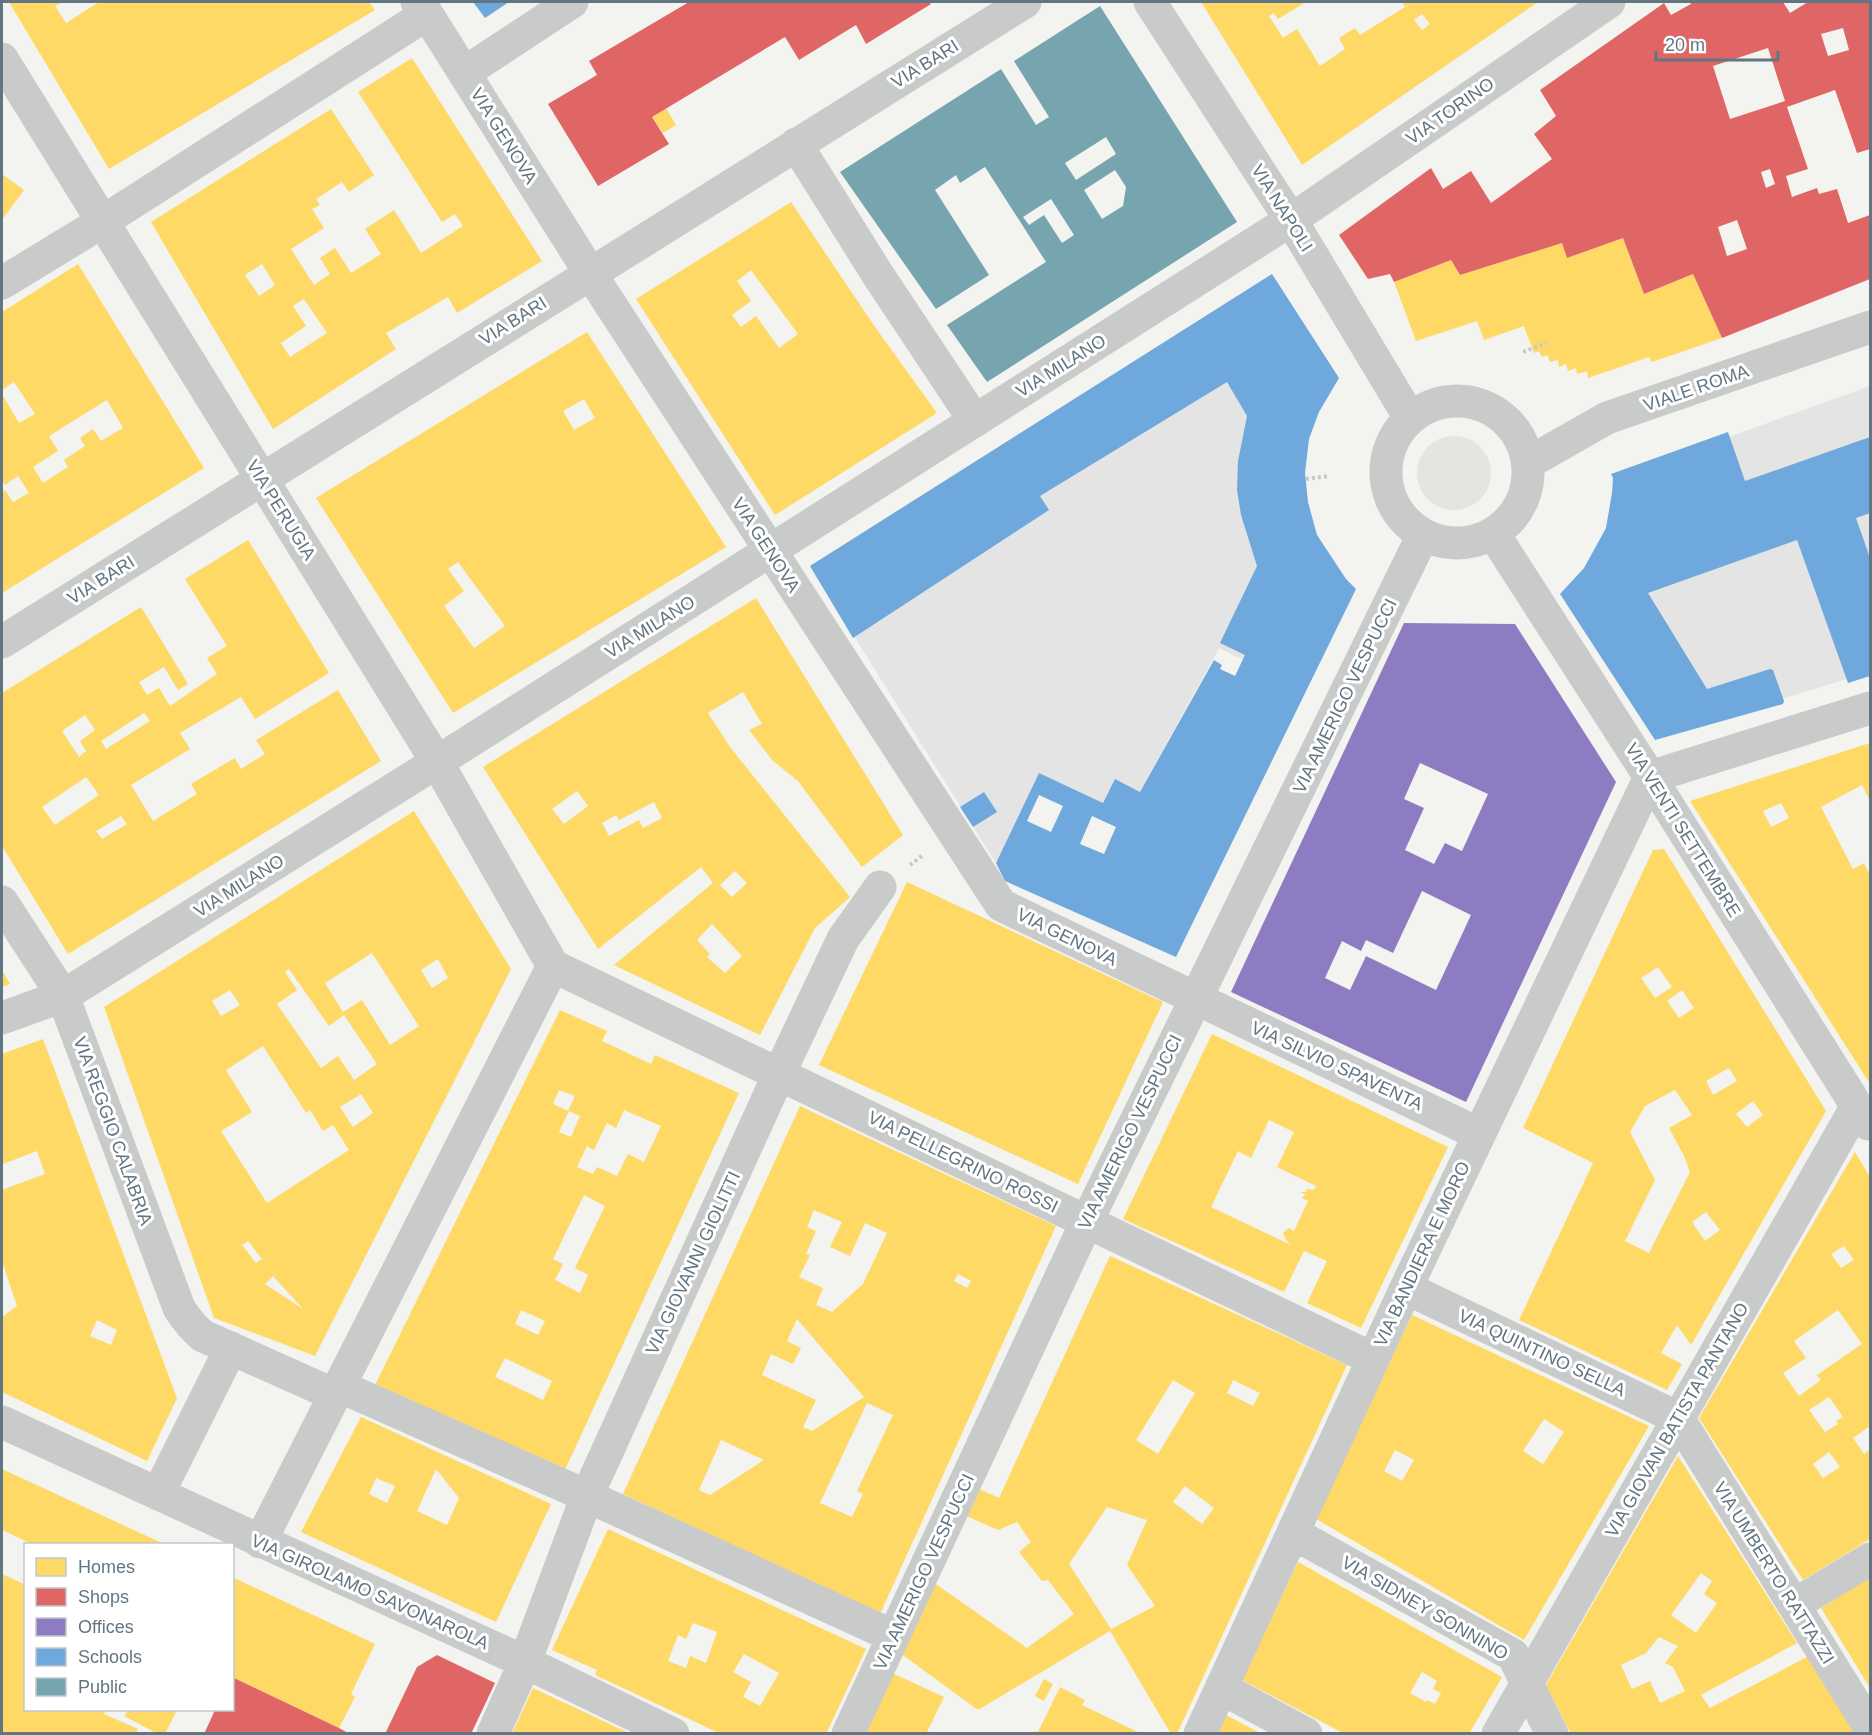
<svg xmlns="http://www.w3.org/2000/svg" width="1872" height="1735" font-family="Arial,sans-serif">
<style>
.built{fill:#e3e4e3}
.green{fill:#e2e6de}
.homes{fill:#ffd966;fill-rule:evenodd}
.shops{fill:#e06666;fill-rule:evenodd}
.offices{fill:#8e7cc3;fill-rule:evenodd}
.schools{fill:#6fa8dc;fill-rule:evenodd}
.public{fill:#76a5af;fill-rule:evenodd}
.lines{fill:none;stroke-linecap:round;stroke-linejoin:round}
.path{stroke:#c8c8c9;stroke-width:4;stroke-dasharray:3 3;stroke-linecap:butt}
.minor{stroke:#c9cbcb;stroke-width:33}
.labels{text-anchor:middle;stroke-width:6;stroke-linejoin:round;paint-order:stroke}
.street-label{font-size:18px;fill:#617682;stroke:#fff}
</style>
<rect width="100%" height="100%" fill="#f3f3f0"/>
<!-- built -->
<path class="built" d="M1272,274L1338,378L1317,411L1307,438L1304,473L1302,689L1219,648L1140,792L1115,779L1103,803L1039,773L996,863L810,566Z
M1870,386V672L1657,737L1611,529L1618,477Z"/>
<!-- green -->
<path class="green" d="M1417 473a37 37 0 1 1 74 0a37 37 0 1 1-74 0Z"/>
<!-- homes -->
<path class="homes" d="M9,2H63L55,6L66,23L99,2H369L375,10L109,169Z
M1201,2H1306L1278,19L1274,13L1269,16L1283,38L1297,29L1320,66L1345,49L1339,38L1355,28L1360,35L1405,7L1402,2H1538L1302,165ZM1422,14L1430,24L1422,30L1414,20Z
M412,58L542,261L457,313L448,297L386,333L396,349L273,429L151,222L331,109L374,175L349,192L342,182L316,199L320,205L312,209L324,228L291,249L314,285L330,274L320,258L335,248L351,273L381,254L365,229L394,210L421,253L463,226L455,214L442,222L358,92ZM262,264L275,285L259,296L245,275ZM304,299L327,333L290,357L281,343L306,326L293,306Z
M666,108L676,125L663,133L652,117Z
M2,174L24,190L2,220Z
M791,202L875,327L937,413L775,515L636,299ZM751,270L798,334L779,348L756,316L741,327L732,315L751,301L737,281Z
M1623,238L1644,294L1693,274L1722,338L1652,362L1649,357L1588,378L1587,371L1577,374L1576,368L1568,371L1566,364L1559,367L1558,360L1550,362L1547,355L1542,357L1539,351L1534,353L1524,326L1484,340L1477,321L1416,341L1394,282L1451,260L1460,275L1562,243L1567,258Z
M78,264L204,468L2,593V493L5,490L13,502L29,493L18,476L5,485L2,479V394L19,423L35,414L14,382L2,390V312ZM107,400L123,428L101,441L93,429L80,438L85,446L64,460L68,467L43,483L33,467L58,451L49,436Z
M587,332L726,547L453,713L316,498ZM584,399L595,418L574,430L563,411ZM458,562L505,626L474,648L444,606L464,591L448,569Z
M248,540L329,673L255,719L241,697L180,733L190,749L131,785L153,821L197,794L191,784L235,758L241,769L265,754L256,740L338,690L381,761L68,954L2,846V693L141,607L188,684L178,690L164,667L139,682L147,695L159,688L170,706L217,674L207,658L227,646L185,579ZM144,713L150,721L106,749L101,741ZM85,715L95,730L80,741L86,751L79,757L62,731ZM86,777L99,795L55,825L42,807ZM121,816L127,824L102,839L96,831Z
M756,598L903,835L862,867L798,781L772,760L749,730L762,724L743,692L708,713L730,747L850,897L815,928L760,1035L614,965L713,883L701,867L598,949L483,767ZM577,791L588,806L564,824L552,809ZM654,802L662,818L643,828L639,820L609,836L602,823L616,815L619,820ZM735,871L747,883L732,897L720,885ZM712,924L742,956L725,973L707,957L710,954L697,940Z
M1870,743V801L1862,785L1821,807L1853,869L1864,863L1870,875V1084L1690,801ZM1781,803L1789,818L1771,827L1763,811Z
M414,811L511,969L315,1356L214,1318L104,1007ZM372,953L419,1026L390,1045L362,1000L343,1012L325,983ZM438,959L448,978L432,988L421,970ZM289,969L329,1026L344,1015L377,1064L354,1080L338,1056L321,1068L277,1004L297,990L285,972ZM230,990L240,1005L221,1016L212,1001ZM263,1046L306,1113L310,1110L323,1131L333,1125L349,1150L267,1203L221,1131L252,1112L226,1070ZM361,1094L373,1113L353,1127L340,1107ZM248,1241L262,1259L256,1263L242,1245ZM273,1276L295,1300L303,1309L265,1284Z
M1664,849L1826,1111L1691,1345L1677,1325L1661,1353L1682,1364L1667,1390L1519,1320L1593,1163L1523,1128L1653,850ZM1658,967L1672,987L1655,998L1641,978ZM1682,990L1694,1008L1679,1018L1667,1001ZM1729,1068L1737,1081L1713,1095L1706,1081ZM1675,1090L1692,1115L1669,1128L1684,1156L1690,1172L1649,1253L1625,1241L1655,1180L1630,1132L1645,1106ZM1753,1101L1763,1115L1747,1127L1736,1114ZM1706,1212L1720,1230L1705,1241L1692,1222Z
M907,882L1163,1002L1078,1184L819,1065Z
M2,970L10,984L2,987Z
M560,1010L607,1031L602,1041L651,1064L655,1055L739,1093L564,1472L375,1385ZM559,1090L575,1096L568,1111L553,1104ZM624,1110L661,1126L644,1162L628,1154L617,1176L597,1167L593,1174L577,1167L587,1146L594,1150L607,1123L616,1128ZM569,1111L580,1116L571,1137L559,1132ZM584,1195L605,1206L575,1268L588,1275L580,1293L555,1280L563,1264L553,1259ZM521,1310L545,1321L538,1335L515,1324ZM505,1358L552,1381L543,1400L495,1377Z
M1212,1034L1448,1147L1361,1328L1307,1303L1327,1261L1304,1251L1284,1292L1123,1219ZM1269,1120L1294,1132L1277,1167L1316,1186L1314,1190L1307,1189L1306,1192H1300L1305,1194L1302,1198L1308,1201L1294,1231L1289,1228L1283,1233L1286,1240L1291,1245L1211,1207L1238,1151L1251,1158Z
M43,1039L177,1398L147,1461L2,1392V1317L17,1306L2,1261V1190L45,1174L37,1151L3,1164L2,1158V1054ZM97,1320L117,1330L111,1345L90,1336Z
M800,1106L1056,1226L880,1614L623,1494ZM814,1210L842,1222L830,1247L850,1256L865,1223L887,1233L863,1284L832,1312L816,1305L823,1288L799,1277L810,1255L806,1254L816,1231L807,1227ZM958,1274L971,1281L967,1288L954,1281ZM797,1319L864,1397L812,1431L803,1427L816,1400L762,1375L771,1354L793,1364L801,1348L787,1341ZM867,1403L893,1415L857,1491L863,1494L852,1517L820,1503ZM721,1440L764,1460L710,1495L699,1490Z
M1855,1152L1870,1177V1426L1853,1438L1864,1454L1870,1449V1539L1803,1580L1699,1418ZM1844,1246L1854,1260L1841,1268L1831,1254ZM1838,1310L1862,1344L1817,1375L1821,1380L1799,1396L1783,1373L1806,1358L1794,1341ZM1829,1397L1843,1417L1836,1421L1838,1424L1825,1432L1809,1410ZM1829,1452L1840,1467L1823,1478L1813,1464Z
M1110,1256L1347,1365L1177,1734H1171L1110,1631L978,1710L900,1653L933,1582L1027,1648L1074,1614L1048,1580L1042,1581L1019,1552L1031,1542L1017,1522L998,1530L964,1515L977,1488L999,1498ZM1173,1380L1195,1393L1158,1454L1136,1440ZM1233,1380L1260,1393L1253,1406L1227,1393ZM1185,1486L1214,1508L1202,1524L1173,1502ZM1107,1507L1147,1520L1127,1565L1155,1606L1111,1629L1069,1564Z
M1412,1315L1649,1426L1524,1640L1316,1519ZM1544,1419L1564,1432L1543,1464L1523,1451ZM1395,1450L1414,1460L1402,1481L1384,1471Z
M361,1417L551,1504L496,1622L301,1532ZM436,1469L459,1498L447,1525L417,1511ZM376,1478L395,1486L387,1503L369,1494Z
M1678,1456L1797,1643L1701,1695L1710,1708L1807,1657L1856,1734H1571L1546,1685ZM1701,1573L1712,1581L1704,1594L1717,1603L1696,1633L1671,1615ZM1659,1637L1678,1646L1665,1663L1673,1667L1685,1691L1660,1703L1650,1681L1632,1689L1621,1665L1646,1653Z
M2,1469L164,1544H32L2,1530Z
M608,1529L866,1649L826,1734H721L595,1675L597,1670L552,1650ZM693,1623L717,1632L706,1663L690,1656L686,1668L668,1661L678,1635L686,1639ZM744,1654L779,1673L760,1706L743,1697L751,1682L733,1672Z
M1298,1562L1502,1677L1469,1734H1345L1242,1680ZM1422,1672L1437,1681L1433,1689L1441,1693L1435,1704L1427,1700L1426,1702L1410,1693Z
M2,1574L26,1585V1710H106L104,1714L138,1729L135,1734H2Z
M232,1577L375,1644L351,1694L355,1697L339,1728L232,1677Z
M1870,1577V1688L1821,1608Z
M892,1673L944,1697L926,1734H863Z
M1044,1679L1053,1684L1044,1701L1035,1696Z
M1060,1687L1085,1700L1082,1705L1142,1734H1033L1034,1731L1038,1732Z
M533,1688L631,1734H512Z
M129,1710H177L165,1734H158L124,1716Z
M1226,1715L1262,1734H1218Z"/>
<!-- shops -->
<path class="shops" d="M689,2H929L931,4L866,44L856,25L799,60L785,37L652,117L669,144L598,186L548,104L597,75L589,61Z
M1690,2H1783L1790,13L1808,2H1870V149L1857,153L1835,90L1787,107L1808,169L1786,176L1792,197L1817,188L1819,194L1837,189L1848,223L1870,215V279L1722,338L1693,274L1644,294L1623,238L1567,258L1562,243L1460,275L1451,260L1394,282L1390,274L1368,279L1339,235L1431,168L1443,189L1471,171L1491,203L1552,159L1534,134L1556,116L1540,90L1664,3L1671,15L1691,4ZM1843,28L1849,50L1828,56L1821,34ZM1768,48L1785,101L1730,119L1713,66ZM1770,169L1775,184L1766,188L1761,172ZM1737,220L1747,249L1727,256L1718,227Z
M437,1655L495,1683L471,1734H385L417,1667Z
M232,1677L339,1728L350,1734H204L215,1710H232Z"/>
<!-- offices -->
<path class="offices" d="M1404,623L1515,624L1616,782L1466,1102L1231,992ZM1420,763L1488,794L1462,851L1445,843L1434,864L1405,850L1424,808L1404,799ZM1422,891L1471,915L1436,990L1366,956L1350,990L1325,978L1342,941L1361,951L1366,940L1393,953Z"/>
<!-- schools -->
<path class="schools" d="M473,2H509L485,18Z
M1272,274L1339,378L1319,412L1309,439L1305,473L1308,502L1317,535L1346,579L1356,589L1176,957L1005,881L996,863L1039,773L1103,803L1115,779L1140,792L1214,660L1222,665L1220,669L1235,676L1245,655L1220,643L1257,566L1241,515L1237,490L1238,461L1247,416L1227,382L1040,496L1049,510L853,638L810,566ZM1039,795L1063,806L1051,832L1027,821ZM1092,816L1116,827L1104,854L1080,844Z
M1728,432L1745,481L1870,437V513L1856,518L1870,558V676L1848,683L1797,540L1648,593L1707,689L1770,669L1773,670L1784,701L1783,704L1655,740L1560,594L1584,568L1606,528L1612,493L1613,478L1611,474Z
M984,792L997,812L973,827L960,807Z"/>
<!-- public -->
<path class="public" d="M1100,6L1237,222L987,382L947,325L1046,262L985,167L960,183L956,175L935,190L989,275L936,309L840,172L1001,69L1036,125L1049,117L1014,61ZM1106,137L1116,154L1076,180L1065,163ZM1115,170L1126,187L1123,206L1102,219L1084,190ZM1051,199L1074,235L1062,243L1044,215L1029,225L1023,217Z"/>
<g class="lines">
<!-- path -->
<path class="path" d="M1523,352L1547,343
M1306,479L1329,476
M910,865L923,855"/>
<!-- minor -->
<path class="minor" d="M417,2L427,14L590,273L1001,905L1479,1134
M1150,2L1291,220L1410,418
M2,59L437,762L553,966
M464,73L572,2
M796,144L878,275L975,421
M2,283L102,222L427,14
M1386 472a71 71 0 1 1 142 0a71 71 0 1 1-142 0Z
M1528,463L1607,418L1870,327
M1493,533L1650,777L1868,1124
M2,642L1025,2
M2,902L63,996L179,1308C186,1319 193,1328 203,1336L335,1395
M553,966L1373,1359
M2,1018L63,996L437,762L1291,220L1609,2
M1406,1288L1678,1418L1870,1728
M339,1386L587,1496L893,1636
M2,1422L525,1662L673,1734
M158,1494L231,1348
M1293,1533L1513,1655L1552,1734
M260,1542L553,966
M1794,1605L1870,1559
M1221,1688L1306,1734
M493,1734L525,1662L587,1496L779,1074L843,939L880,887
M848,1734L1087,1221L1423,535
M1200,1734L1406,1288L1650,777L1870,708
M1498,1734L1857,1106"/>
</g>
<g class="labels">
<!-- street labels -->
<g class="street-label">
<text transform="translate(925 64) rotate(-32)" y="6">VIA BARI</text>
<text transform="translate(1450 111) rotate(-35)" y="6">VIA TORINO</text>
<text transform="translate(504 136) rotate(58)" y="6">VIA GENOVA</text>
<text transform="translate(1282 208) rotate(58)" y="6">VIA NAPOLI</text>
<text transform="translate(513 321) rotate(-32)" y="6">VIA BARI</text>
<text transform="translate(1061 366) rotate(-32)" y="6">VIA MILANO</text>
<text transform="translate(1696 388) rotate(-19)" y="6">VIALE ROMA</text>
<text transform="translate(281 510) rotate(58)" y="6">VIA PERUGIA</text>
<text transform="translate(766 545) rotate(57)" y="6">VIA GENOVA</text>
<text transform="translate(101 580) rotate(-32)" y="6">VIA BARI</text>
<text transform="translate(650 627) rotate(-32)" y="6">VIA MILANO</text>
<text transform="translate(1345 696) rotate(-64)" y="6">VIA AMERIGO VESPUCCI</text>
<text transform="translate(1683 830) rotate(58)" y="6">VIA VENTI SETTEMBRE</text>
<text transform="translate(239 886) rotate(-32)" y="6">VIA MILANO</text>
<text transform="translate(1067 937) rotate(26)" y="6">VIA GENOVA</text>
<text transform="translate(1337 1066) rotate(25)" y="6">VIA SILVIO SPAVENTA</text>
<text transform="translate(113 1131) rotate(70)" y="6">VIA REGGIO CALABRIA</text>
<text transform="translate(1130 1132) rotate(-64)" y="6">VIA AMERIGO VESPUCCI</text>
<text transform="translate(963 1162) rotate(26)" y="6">VIA PELLEGRINO ROSSI</text>
<text transform="translate(1422 1254) rotate(-65)" y="6">VIA BANDIERA E MORO</text>
<text transform="translate(693 1263) rotate(-65)" y="6">VIA GIOVANNI GIOLITTI</text>
<text transform="translate(1542 1353) rotate(25)" y="6">VIA QUINTINO SELLA</text>
<text transform="translate(1677 1420) rotate(-60)" y="6">VIA GIOVAN BATISTA PANTANO</text>
<text transform="translate(924 1572) rotate(-65)" y="6">VIA AMERIGO VESPUCCI</text>
<text transform="translate(1774 1573) rotate(58)" y="6">VIA UMBERTO RATTAZZI</text>
<text transform="translate(370 1592) rotate(24)" y="6">VIA GIROLAMO SAVONAROLA</text>
<text transform="translate(1425 1608) rotate(30)" y="6">VIA SIDNEY SONNINO</text>
</g>
</g>
<!-- border -->
<rect width="1872" height="1735" fill="none" stroke="#617682" stroke-width="6"/>
<!-- legend -->
<rect x="24" y="1543" width="210" height="168" fill="#ffffff" stroke="#c0c8cd" stroke-width="1.5"/>
<rect x="36" y="1558" width="30" height="18" fill="#ffd966" stroke="#c0c8cd" stroke-width="1.5"/>
<text x="78" y="1573" font-size="18" fill="#617682">Homes</text>
<rect x="36" y="1588" width="30" height="18" fill="#e06666" stroke="#c0c8cd" stroke-width="1.5"/>
<text x="78" y="1603" font-size="18" fill="#617682">Shops</text>
<rect x="36" y="1618" width="30" height="18" fill="#8e7cc3" stroke="#c0c8cd" stroke-width="1.5"/>
<text x="78" y="1633" font-size="18" fill="#617682">Offices</text>
<rect x="36" y="1648" width="30" height="18" fill="#6fa8dc" stroke="#c0c8cd" stroke-width="1.5"/>
<text x="78" y="1663" font-size="18" fill="#617682">Schools</text>
<rect x="36" y="1678" width="30" height="18" fill="#76a5af" stroke="#c0c8cd" stroke-width="1.5"/>
<text x="78" y="1693" font-size="18" fill="#617682">Public</text>
<!-- scale -->
<path d="M1656 51v9h122v-9" fill="none" stroke="#617682" stroke-width="3"/>
<text x="1665" y="51" font-size="18" fill="#617682" stroke="#ffffff" stroke-width="4.5" paint-order="stroke">20 m</text>
</svg>
